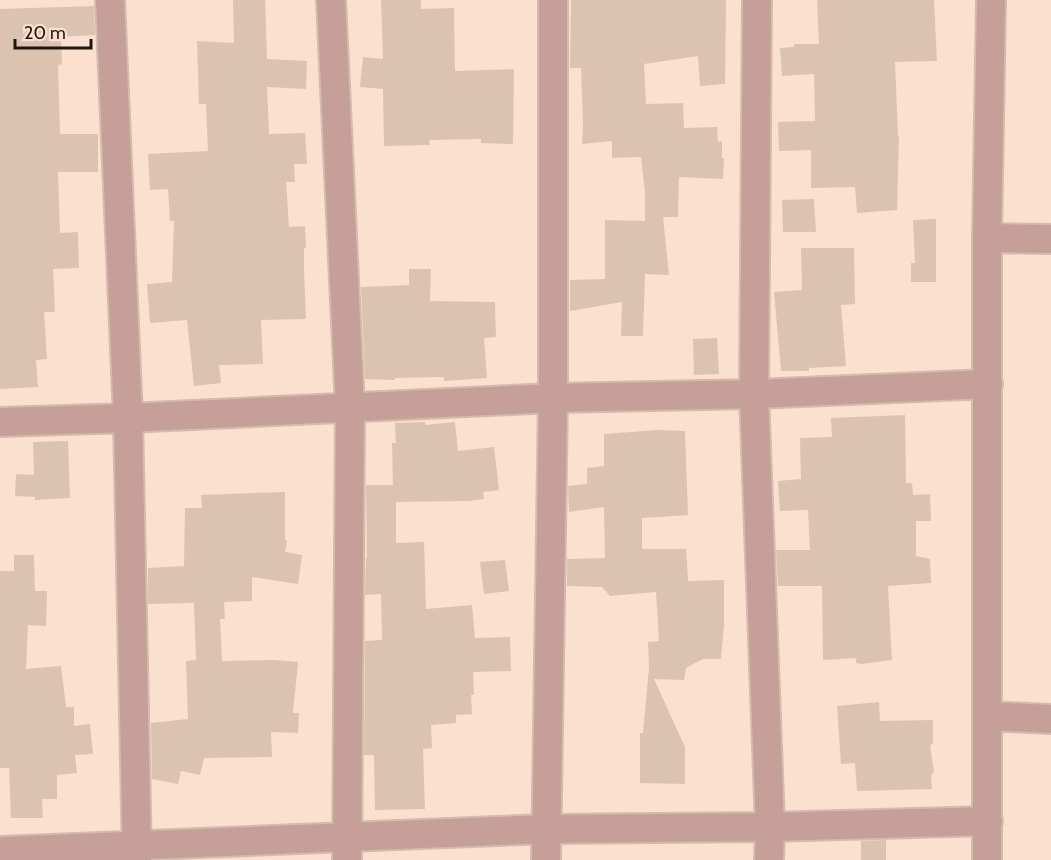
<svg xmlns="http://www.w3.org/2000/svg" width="1051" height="860" font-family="Cabin,sans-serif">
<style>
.building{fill:#dcc2b1}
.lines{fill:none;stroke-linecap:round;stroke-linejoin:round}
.minor-casing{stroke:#d4bcad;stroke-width:32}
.minor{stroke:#c59f98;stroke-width:28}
</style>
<rect width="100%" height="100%" fill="#fbe0cf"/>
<!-- building -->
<path class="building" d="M233,0H265L267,59L307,61L306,89L267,87L269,134L305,133L307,164H294L295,182H286L289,227L305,226L306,248H304V270L306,319L261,320L263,364L219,365L221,383L194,386L187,320L150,323L147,284L172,282L174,221H170L168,189L150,190L148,154L208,151L206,104H199L197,41L234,43Z
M381,0H421V9L454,8L455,71L514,69L513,144L481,143V139L429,140L430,145L384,146L383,89L360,87L363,57L383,59Z
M571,0H726L725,84L700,86L698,56L644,64L646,104L683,103L684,128L717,127L718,142L722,141V158H724L723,179L679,177L678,217H663L669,275L645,274L643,336H621L622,302L570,311V280L605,279V220L645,221V192L641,157L612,158V141L582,144L583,126L581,68H570Z
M817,0H934L937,61L895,62L898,136H899L897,210L857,213L855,187L811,188V150L779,151L778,122L815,121L814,74L782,76L780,48L794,47V44H819Z
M94,6L95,35L61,37L62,64L58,65L60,134H98V172H58L60,233L78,232L79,268L53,269L55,312H44L47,359L36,360L38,387L0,389V9Z
M814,199L816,232H783L782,200Z
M936,219V282H911V263H915L913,220Z
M801,248H854L855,304L841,305L846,366L809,368V371H781L774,292L802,290Z
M409,269H431L430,301L495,302L496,337L484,338L487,378L444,381V377L395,378V380L365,379L361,287L409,285Z
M717,338L719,374L694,375L693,339Z
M905,415L906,483H912L913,495L930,494L931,521H916V556L930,559L931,583L888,586L892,660L861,664L856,663V658L823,660L822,586H778L776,550H810L808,510L780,511L778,481L801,479L800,438L832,437L831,418Z
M425,422V425L455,422L458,451L494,447L499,490L483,492L484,499L468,501L396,502V543L424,542L426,609L472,605L475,638L510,637L511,671L473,672L474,695H471L472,714L456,715V723L431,725L432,748L423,749L425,809L375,810L374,755H364L365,641L382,640L381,594L365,595L366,558H367L366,485H393L392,443H396L395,423Z
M658,430L685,431L688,515L642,518V549H686L688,581L724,580V625L721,659H703L686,668L684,680L654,679L685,747V784L640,783V733H643L649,668L648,642L659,641L656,592L610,596L602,587L567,586V559L605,558L604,507L569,512L568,486L587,484V468L604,466V434Z
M68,441L70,498L35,500V497L15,496L16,474L34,475L33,442Z
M285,492V540L287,541L285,552L302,555L298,584L252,577V601L224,602L225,619H220L222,661L274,660L298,662L293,713H299L298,733L271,732L272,757L204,758L200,775L181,771L178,784L152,779L151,723L188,719L186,661L196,660L194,603L148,604V568L184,566L185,508H202L201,495Z
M14,555H34L35,591H47L46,626L28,625L26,669L61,666L66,707H74V726L90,724L93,754L75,755L77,773L57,775V799H42L43,818H11L9,768H0V571H14Z
M505,560L509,591L484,594L480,562Z
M879,702L880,721L933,720V744L930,745L934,772L931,775L932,789L857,791L855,763L841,764L837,706Z
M886,840V860H861V841Z"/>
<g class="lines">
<defs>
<path id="minor" d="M110,0L128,418L137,860
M331,0L350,408L347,860
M757,0L754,394L770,827L769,860
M987,238L1051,239
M0,422L128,418L553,398L754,394L988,384
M988,716L1051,719
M0,851L546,829L770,827L988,821
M546,860L553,398V0
M987,860V238L991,0"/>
</defs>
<!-- minor casing -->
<use href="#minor" class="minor-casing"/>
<!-- minor -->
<use href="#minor" class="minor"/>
</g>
<!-- scale -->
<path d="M15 39v9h76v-9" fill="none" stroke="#201610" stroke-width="3"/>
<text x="24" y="39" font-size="18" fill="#201610" stroke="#fbe0cf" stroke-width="4.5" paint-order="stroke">20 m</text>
</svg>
